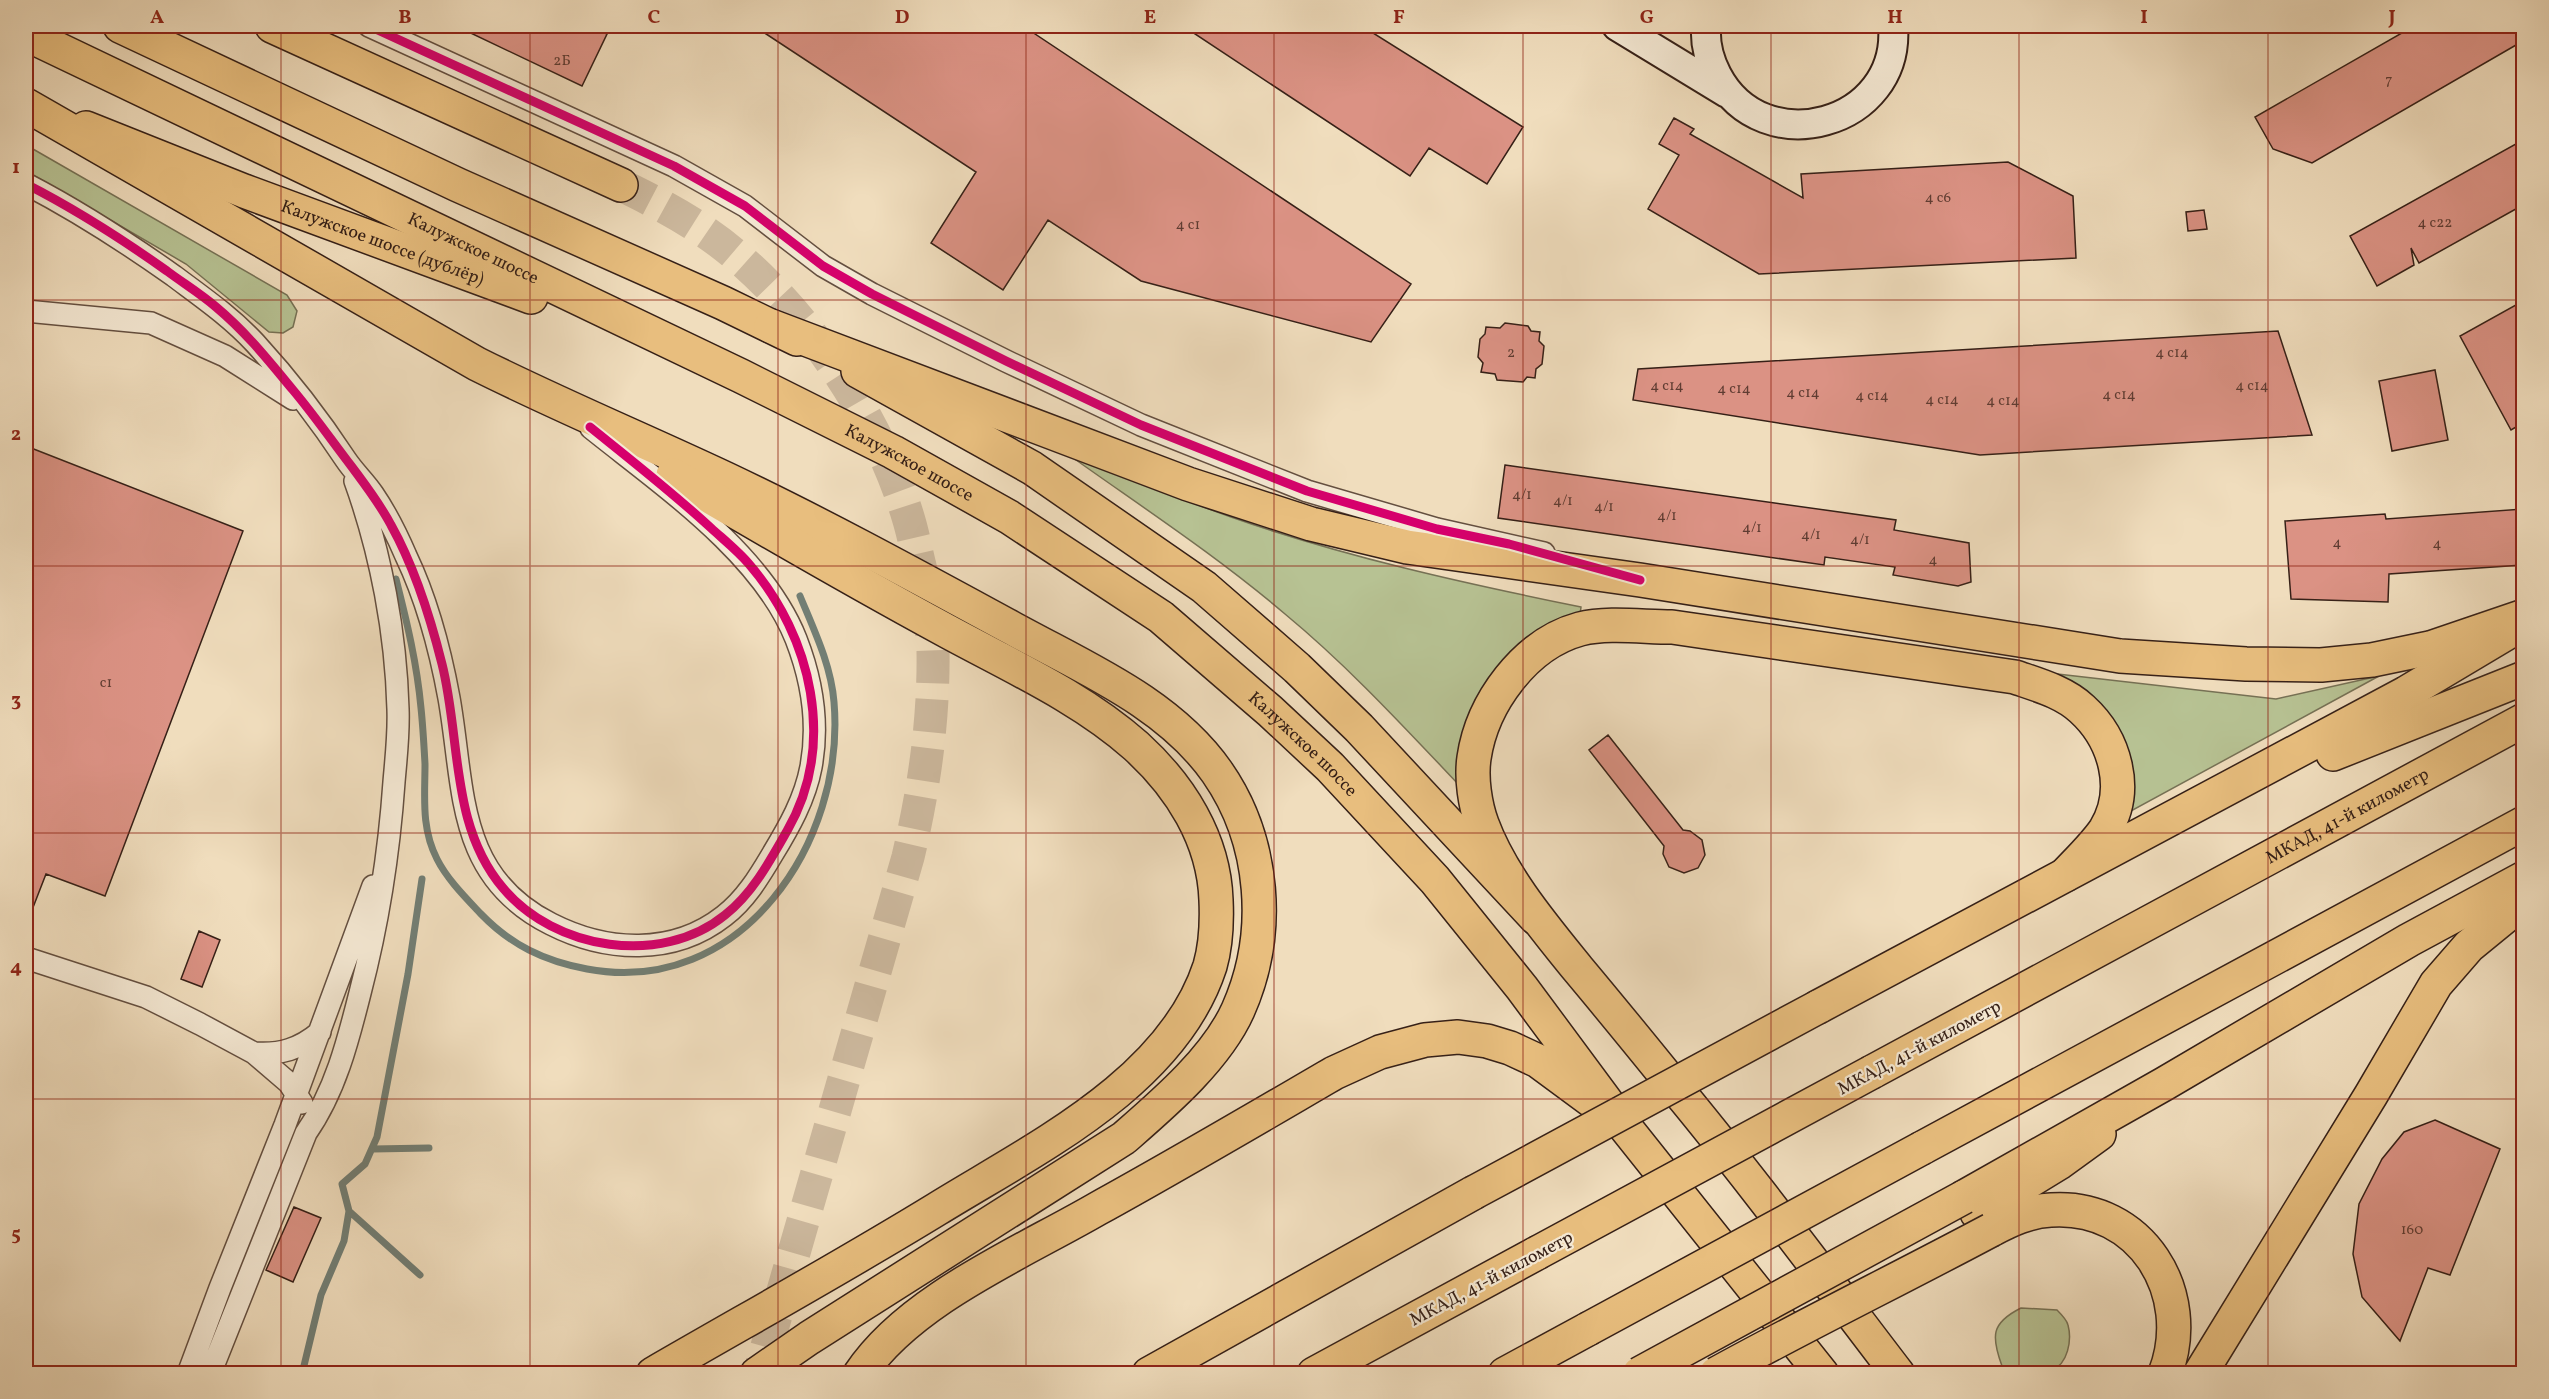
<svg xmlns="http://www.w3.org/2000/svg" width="2549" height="1399" font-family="Vollkorn,serif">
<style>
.green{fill:#b7c293;stroke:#767155;stroke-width:1.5}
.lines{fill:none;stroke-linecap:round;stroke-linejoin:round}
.stream{stroke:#727e74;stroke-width:7}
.building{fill:#db9284;stroke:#362017;stroke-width:1.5}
.highway-tunnel{stroke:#cbb79c;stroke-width:33;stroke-dasharray:33 16;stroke-linecap:butt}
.street-casing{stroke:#644f40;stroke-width:24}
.secondary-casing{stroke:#362017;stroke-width:32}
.primary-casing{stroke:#362017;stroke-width:36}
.highway-casing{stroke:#362017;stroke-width:36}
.street{stroke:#f5e9d4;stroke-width:21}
.secondary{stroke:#f5e9d4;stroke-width:28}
.primary{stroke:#e8be7e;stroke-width:33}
.highway{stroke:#e8be7e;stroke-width:33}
.primary-bridge-casing{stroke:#362017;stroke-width:36;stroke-linecap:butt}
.highway-bridge-casing{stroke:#362017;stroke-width:36;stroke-linecap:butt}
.primary-bridge{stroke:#e8be7e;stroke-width:33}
.highway-bridge{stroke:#e8be7e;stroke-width:33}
.cycleway-casing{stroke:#f5e9d4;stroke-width:13}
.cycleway{stroke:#d6006c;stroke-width:9}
.grid{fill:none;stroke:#8f2418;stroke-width:1.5;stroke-opacity:0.55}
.labels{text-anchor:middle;stroke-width:4.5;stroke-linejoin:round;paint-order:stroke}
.number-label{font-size:15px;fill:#5f3c32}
.street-label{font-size:18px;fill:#362017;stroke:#f5e9d4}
.neatline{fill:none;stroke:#8f2418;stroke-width:2}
.grid-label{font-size:20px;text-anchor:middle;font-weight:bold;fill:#8f2418}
</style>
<rect width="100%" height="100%" fill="#f0ddbd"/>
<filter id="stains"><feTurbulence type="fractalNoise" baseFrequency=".00333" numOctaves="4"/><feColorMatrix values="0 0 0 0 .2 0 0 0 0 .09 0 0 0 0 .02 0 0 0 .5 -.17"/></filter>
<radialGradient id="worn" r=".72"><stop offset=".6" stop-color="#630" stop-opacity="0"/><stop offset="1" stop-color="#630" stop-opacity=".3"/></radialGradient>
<!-- green -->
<path class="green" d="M26,145L287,295L297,311L293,327L283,333L269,332L186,264L26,171Z
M1069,455C1123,476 1177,498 1231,517C1345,557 1463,583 1581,607L1580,615L1543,632L1460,786C1404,727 1348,666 1285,614C1217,556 1142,507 1069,455Z
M2040,672L2276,699L2379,676L2131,811L2132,764L2113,725Z
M2021,1308L2057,1310C2061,1314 2067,1320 2068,1325C2072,1340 2068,1364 2052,1370C2038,1377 2015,1372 2002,1366C1991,1336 1991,1323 2021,1308Z"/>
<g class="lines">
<!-- stream -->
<path class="stream" d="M396,579C407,622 417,664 421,708C423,727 424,746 425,764C425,797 421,828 437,859C447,879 465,897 481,914C511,945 544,961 587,969C741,998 846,842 834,702C831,665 814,630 800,596
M373,1149L429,1148
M349,1211L420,1275
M302,1374L321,1295L344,1241L349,1211L342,1184L365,1164L377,1137L408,974L422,879"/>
</g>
<!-- building -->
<path class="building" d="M456,26H589L607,34L582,86Z
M754,26H1023L1411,284L1371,342L1141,281L1048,220L1003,290L931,243L976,172Z
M1183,26H1362L1523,127L1487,184L1429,148L1410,176Z
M2414,26H2523V41L2312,163L2273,149L2255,117Z
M1674,118L1694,129L1690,134L1803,198L1801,174L2008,162L2073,196L2076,258L1759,274L1648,209L1679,155L1659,144Z
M2523,140V205L2419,263L2411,248L2414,265L2377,286L2350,236Z
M2204,210L2207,229L2188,231L2186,212Z
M2523,301V423L2511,430L2460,336Z
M1505,323L1528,326L1531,331L1540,332L1539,341L1544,346L1542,364L1536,369L1535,378L1527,377L1523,382L1497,380L1495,374L1481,372L1483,363L1478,357L1480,339L1485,334L1486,327L1500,328Z
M2278,331L2312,435L1980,455L1633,400L1638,369Z
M2435,370L2448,440L2392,451L2379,381Z
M26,446L243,531L105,896L46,874L27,923L26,922Z
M1505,465L1896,520L1894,530L1969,543L1971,582L1958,586L1893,575L1895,567L1825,557L1824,565L1498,518Z
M2523,509V565L2389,574L2388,602L2291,599L2285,521L2385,514L2386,519Z
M1608,735L1683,830L1690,831L1702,840L1705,855L1698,868L1684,873L1669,867L1663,854L1664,846L1589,750Z
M199,931L220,940L202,987L181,979Z
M2435,1120L2500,1149L2450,1275L2428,1268L2400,1341L2362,1297L2353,1254L2359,1204L2382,1159L2404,1132Z
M294,1207L321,1218L293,1282L266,1270Z"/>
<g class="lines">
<!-- highway-tunnel -->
<path class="highway-tunnel" d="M621,185C660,204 700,225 733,253C811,318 879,420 908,517C913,533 916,550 920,566C926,593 932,623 933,651C934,721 924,789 908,857L759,1374"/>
<defs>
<path id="street" d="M369,26L674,166L745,206L823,266L872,294L1006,361L1141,425L1307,491L1437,529L1544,553
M26,184C78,211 126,242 174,276C202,297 231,317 255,343C288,379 319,419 346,460C354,472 365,482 373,494C386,513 397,535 406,556C427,600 440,649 449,698C465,788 455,876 551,924C606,952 673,956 724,916C745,900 759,877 772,855C789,827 805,799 811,767C819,724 812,680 796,639C762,553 662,485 591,428
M26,311L151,323L225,356L293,399
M26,958L146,997L200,1024L254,1053L289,1083L302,1103
M254,1053C280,1055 300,1049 320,1032
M188,1374L220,1288L285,1125L373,886
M210,1374L306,1133C335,1092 348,1041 360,993C378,924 389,854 394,782C396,758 399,734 398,709C396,634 381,553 355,481"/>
<path id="secondary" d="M1617,26L1727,93
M1706,26C1705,42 1709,60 1717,75C1763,163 1901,125 1893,26"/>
<g id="primary">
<path d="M120,26L458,185L723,303L797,339"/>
<path id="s1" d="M26,34L741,376L893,452L1009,517L1161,617L1270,711L1330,767L1435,880L1522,988L1622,1123"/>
<path id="s2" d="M86,128L244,191L531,297"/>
<path d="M858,371L1032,468L1204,587L1297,668L1359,728L1536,918"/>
<path d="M2333,754L2524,678"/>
<path d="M1818,1007L2406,693L2520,625"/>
<path d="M1977,1213L2059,1163L2099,1134"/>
<path d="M1991,1230C2010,1220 2029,1211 2051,1210C2141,1204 2196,1293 2165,1374"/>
<path d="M860,1374C909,1300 1021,1253 1097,1209C1177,1165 1255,1119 1334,1073L1380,1052L1425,1040L1458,1037L1487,1041L1510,1048L1538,1061L1622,1123L1822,1374"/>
<path d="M1149,1374L1473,1193"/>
<path d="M1898,1374C1823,1276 1749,1176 1670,1081C1640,1044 1609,1006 1578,969C1544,927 1501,876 1482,824C1475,805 1471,778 1474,758C1482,703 1525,644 1580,629C1608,622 1643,627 1672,627L2015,677C2038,685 2064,692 2082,709C2115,739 2130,790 2105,830C2094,846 2078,861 2065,875"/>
<path d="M2200,1374L2371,1095L2436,984L2469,946L2524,901"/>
</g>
<g id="highway">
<path d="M272,26L621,185"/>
<path d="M26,105L477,364C559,405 643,440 726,479C823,525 916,576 1010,627C1082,667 1168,702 1217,772C1265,841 1272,934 1238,1010C1216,1059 1163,1104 1124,1138L809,1338L757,1374"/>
<path d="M771,326L1188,484L1311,524L1407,547L1640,580L2120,656L2246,664L2321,665L2372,660L2430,648L2524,616"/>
<path id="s3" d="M1872,1072L2524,720"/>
<path d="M1922,1148L2524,823"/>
<path d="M1964,1197L2164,1084L2409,940L2524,878"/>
<path d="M653,1374C748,1319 844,1266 937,1209C1034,1149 1172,1083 1210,966C1216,945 1217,922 1216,900C1214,839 1180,786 1136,746C1081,697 1009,665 945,630C853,580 763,528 673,475"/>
<path d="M1314,1374L1537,1253"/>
<path d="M1505,1374L1588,1329"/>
</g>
</defs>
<!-- street casing -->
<use href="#street" class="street-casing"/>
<!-- secondary casing -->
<use href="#secondary" class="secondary-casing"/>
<!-- primary casing -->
<use href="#primary" class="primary-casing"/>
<!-- highway casing -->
<use href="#highway" class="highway-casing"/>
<!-- street -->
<use href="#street" class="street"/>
<!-- secondary -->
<use href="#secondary" class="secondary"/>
<!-- primary -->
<use href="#primary" class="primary"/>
<!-- highway -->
<use href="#highway" class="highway"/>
<defs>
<path id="primary-bridge" d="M1473,1193L1818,1007
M1716,1374C1807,1324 1899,1279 1991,1230"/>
<path id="highway-bridge" d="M1537,1253L1872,1072
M1588,1329L1922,1148
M1639,1374L1964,1197"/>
</defs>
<!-- primary-bridge casing -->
<use href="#primary-bridge" class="primary-bridge-casing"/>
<!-- highway-bridge casing -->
<use href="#highway-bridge" class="highway-bridge-casing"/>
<!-- primary-bridge -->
<use href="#primary-bridge" class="primary-bridge"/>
<!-- highway-bridge -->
<use href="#highway-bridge" class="highway-bridge"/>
<defs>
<path id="cycleway" d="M369,26L674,166L745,206L823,266L872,294L1006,361L1141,425L1307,491L1437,529L1509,544L1640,580
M26,184C75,209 122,239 167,271C183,283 201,294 216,307C246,332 269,361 293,390C314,415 332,441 352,467C366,486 380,504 391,525C415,568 430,616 442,664C461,739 450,826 503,888C555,950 661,967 725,915C752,894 770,861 787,831C837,744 812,637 749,564C738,551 723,539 711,528C672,492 631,460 590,427"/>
</defs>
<!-- cycleway casing -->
<use href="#cycleway" class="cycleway-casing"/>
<!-- cycleway -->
<use href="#cycleway" class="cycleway"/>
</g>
<!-- grid -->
<path class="grid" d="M281,26V1374M530,26V1374M778,26V1374M1026,26V1374M1274,26V1374M1523,26V1374M1771,26V1374M2019,26V1374M2268,26V1374M26,300H2524M26,566H2524M26,833H2524M26,1099H2524"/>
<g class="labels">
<!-- number labels -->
<g class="number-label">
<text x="562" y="65">2Б</text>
<text x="2389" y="84">7</text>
<text x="1938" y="202">4 с6</text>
<text x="2435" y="227">4 с22</text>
<text x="1188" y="229">4 с1</text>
<text x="1511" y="357">2</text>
<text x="2172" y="357">4 с14</text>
<text x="1667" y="390">4 c14</text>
<text x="2252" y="390">4 c14</text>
<text x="1734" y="393">4 c14</text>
<text x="1803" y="397">4 c14</text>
<text x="2119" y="399">4 c14</text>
<text x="1872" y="400">4 c14</text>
<text x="1942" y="404">4 c14</text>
<text x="2003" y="405">4 c14</text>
<text x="1522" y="499">4/1</text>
<text x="1563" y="505">4/1</text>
<text x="1604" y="511">4/1</text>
<text x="1667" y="520">4/1</text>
<text x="1752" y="532">4/1</text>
<text x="1811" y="539">4/1</text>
<text x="1860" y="544">4/1</text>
<text x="2337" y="547">4</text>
<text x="2437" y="548">4</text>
<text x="1933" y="564">4</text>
<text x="106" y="687">с1</text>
<text x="2412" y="1234">160</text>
</g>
<!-- street labels -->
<g class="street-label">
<text dy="6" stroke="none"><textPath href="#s2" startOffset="318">Калужское шоссе (дублёр)</textPath></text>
<text dy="6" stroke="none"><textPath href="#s1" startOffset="496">Калужское шоссе</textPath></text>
<text dy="6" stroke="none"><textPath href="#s1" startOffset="982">Калужское шоссе</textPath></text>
<text dy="6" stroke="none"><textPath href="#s1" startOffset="1468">Калужское шоссе</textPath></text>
<text dy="6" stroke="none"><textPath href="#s3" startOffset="540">МКАД, 41-й километр</textPath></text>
<text transform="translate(1919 1047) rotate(-28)" y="6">МКАД, 41-й километр</text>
<text transform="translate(1491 1278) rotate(-28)" y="6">МКАД, 41-й километр</text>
</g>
</g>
<!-- margin -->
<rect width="2549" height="1399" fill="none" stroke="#f0ddbd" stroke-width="66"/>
<rect x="33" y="33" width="2483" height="1333" class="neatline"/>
<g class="grid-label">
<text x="157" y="23">A</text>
<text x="405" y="23">B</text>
<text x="654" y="23">C</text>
<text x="902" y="23">D</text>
<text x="1150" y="23">E</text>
<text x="1399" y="23">F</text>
<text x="1647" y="23">G</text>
<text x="1895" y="23">H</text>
<text x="2144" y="23">I</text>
<text x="2392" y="23">J</text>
<text x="16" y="173">1</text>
<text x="16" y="440">2</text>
<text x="16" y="706">3</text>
<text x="16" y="973">4</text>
<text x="16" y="1240">5</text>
</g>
<rect width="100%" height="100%" filter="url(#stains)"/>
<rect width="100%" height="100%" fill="url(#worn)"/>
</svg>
